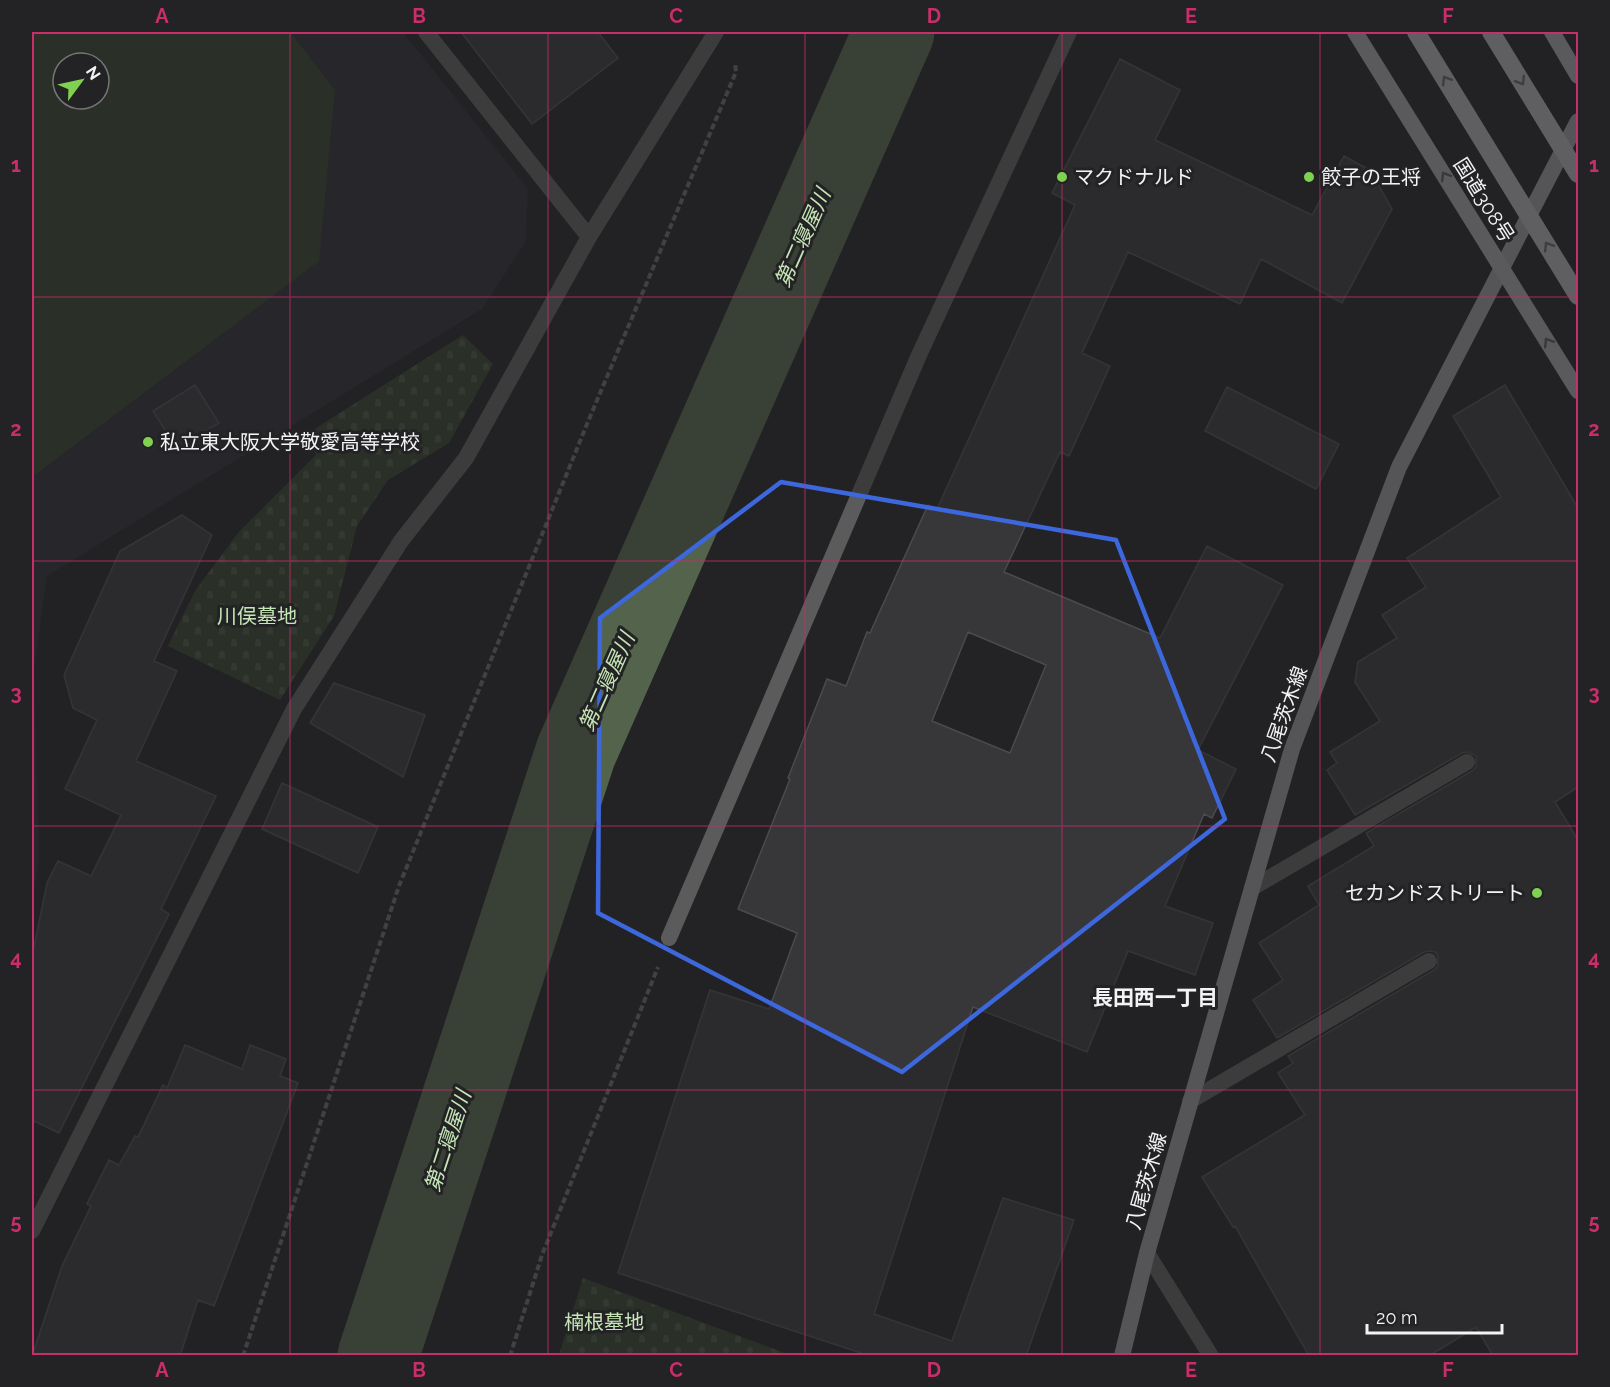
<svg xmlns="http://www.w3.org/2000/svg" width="1610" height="1387" font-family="Raleway,'Noto Sans JP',sans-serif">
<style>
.built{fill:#2c2b33;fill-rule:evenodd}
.green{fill:#33412c;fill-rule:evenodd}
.cemetery{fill:url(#cemetery-stones)}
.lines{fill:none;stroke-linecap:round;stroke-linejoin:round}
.river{stroke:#54644c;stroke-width:81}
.building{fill:#373639;stroke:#4b4a4d;stroke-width:1.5;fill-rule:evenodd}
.path{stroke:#666568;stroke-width:4;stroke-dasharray:6 3;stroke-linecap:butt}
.service{stroke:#5b5b5c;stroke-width:16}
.minor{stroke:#5b5b5c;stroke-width:16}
.tertiary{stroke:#5b5b5c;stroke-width:16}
.primary{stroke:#939295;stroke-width:16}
.trunk{stroke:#9e9da0;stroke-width:16}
.motorway-bridge{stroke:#a9a8ac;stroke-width:18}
.oneway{stroke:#5f5e62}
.oneway2{stroke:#545356}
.marked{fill:none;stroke:#3d67dc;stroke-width:4.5;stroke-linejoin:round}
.grid{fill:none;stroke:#c72e6a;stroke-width:1.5;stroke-opacity:0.55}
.poi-dot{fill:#80d051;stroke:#232225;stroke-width:2}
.labels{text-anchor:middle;stroke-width:6;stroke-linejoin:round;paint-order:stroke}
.poi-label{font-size:20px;fill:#f3f3f5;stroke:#232225;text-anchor:start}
.street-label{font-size:20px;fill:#f3f3f5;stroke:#232225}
.park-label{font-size:20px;fill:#c4e5b5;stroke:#232225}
.water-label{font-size:21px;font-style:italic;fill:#c6e6b6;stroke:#232225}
.neighbourhood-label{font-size:21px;font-weight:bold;fill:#f3f3f5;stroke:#232225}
.neatline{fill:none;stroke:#c72e6a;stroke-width:2}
.grid-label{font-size:20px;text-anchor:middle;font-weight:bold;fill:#c72e6a}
</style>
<defs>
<pattern id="cemetery-stones" width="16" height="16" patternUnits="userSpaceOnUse" patternTransform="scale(1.5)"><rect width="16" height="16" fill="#33412c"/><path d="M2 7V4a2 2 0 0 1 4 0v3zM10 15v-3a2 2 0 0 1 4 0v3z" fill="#475441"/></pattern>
</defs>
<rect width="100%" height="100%" fill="#232225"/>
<!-- built -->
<path class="built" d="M32,32H403L528,189L526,241L482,309L47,576L34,668L39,860L32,901ZM63,63H99V99H63Z"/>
<!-- green -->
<path class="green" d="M32,32H290L335,90L319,261L32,477ZM63,63H99V99H63Z"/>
<!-- cemetery -->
<path class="cemetery" d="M463,335L493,364L449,443L388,480L357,526L334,616L280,700L168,646L195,591L238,533L316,455L305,435Z
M583,1278L790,1355H559Z"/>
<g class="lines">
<!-- river -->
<path class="river" d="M378,1356L576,752L894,32"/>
</g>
<!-- building -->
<path class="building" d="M461,32H598L618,58L532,124Z
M1120,59L1180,90L1155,140L1312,215L1344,156L1370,170L1392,209L1342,303L1261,259L1240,304L1128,252L1082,353L1110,366L1069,456L1060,452L1004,572L1160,638L1207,546L1283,585L1198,750L1236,769L1212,818L1204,814L1165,906L1213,923L1195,975L1128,951L1087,1052L973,1007L874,1314L952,1341L1003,1198L1074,1220L1026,1356H870L618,1273L710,990L769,1009L797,933L738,909L790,779L788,778L827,679L846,686L867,632L870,633L928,505L937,509L1075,205L1052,193ZM968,632L1046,665L1010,753L932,721Z
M195,385L219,423L177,449L153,411Z
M1505,385L1578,508V787L1555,802L1578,840V1356H1493L1476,1327L1429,1356H1309L1235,1226L1233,1227L1202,1177L1305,1115L1278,1073L1293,1063L1288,1056L1434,970L1438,966V956L1435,952L1430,951L1424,952L1277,1038L1253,1000L1283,980L1259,943L1319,905L1308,886L1374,846L1366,833L1472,771L1476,767V756L1468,752L1462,753L1355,815L1327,770L1337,763L1330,752L1380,721L1355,682L1358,662L1397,638L1382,615L1426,587L1407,558L1501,497L1453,416Z
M1227,387L1339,444L1316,489L1205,431Z
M182,515L212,535L154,661L177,671L136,761L216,796L161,909L169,914L59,1133L32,1120V957L47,883L58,861L91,876L121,815L65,789L97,720L73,708L64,675L120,551Z
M334,683L425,715L403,777L310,723Z
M282,783L378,827L358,873L262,829Z
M185,1045L242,1069L250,1045L286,1059L280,1076L298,1083L214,1306L198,1300L180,1356H32L62,1266L91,1206L87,1204L109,1160L119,1165L135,1136L138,1137L163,1085L167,1088Z"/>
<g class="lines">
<!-- path -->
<path class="path" d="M243,1356L399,886L587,424L736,72L735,63
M510,1356L542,1255L658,967"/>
<!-- service -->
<path class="service" d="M1252,888L1467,762
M1190,1101L1429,961"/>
<!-- minor -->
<path class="minor" d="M426,32L589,237
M669,938L919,355L1069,32
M32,1231L294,709L401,541L466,458L589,237L716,32"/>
<!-- tertiary -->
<path class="tertiary" d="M1147,1253L1211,1356"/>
<!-- primary -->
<path class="primary" d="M1122,1356L1147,1253L1292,749L1399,467L1578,121"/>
<!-- trunk -->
<path class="trunk" d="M1355,32L1578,391
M1552,32L1578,76"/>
<!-- motorway-bridge -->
<path class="motorway-bridge" d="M1416,32L1578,296
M1491,32L1578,174"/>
</g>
<!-- one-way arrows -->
<defs><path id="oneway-chevron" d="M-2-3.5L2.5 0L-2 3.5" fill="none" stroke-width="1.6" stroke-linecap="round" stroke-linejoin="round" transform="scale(1.5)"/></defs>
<g class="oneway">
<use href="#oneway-chevron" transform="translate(1446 80) rotate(-122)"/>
<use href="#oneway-chevron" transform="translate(1521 81) rotate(58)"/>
<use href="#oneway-chevron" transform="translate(1548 246) rotate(-122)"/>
</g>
<g class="oneway2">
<use href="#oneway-chevron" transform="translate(1445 176) rotate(-122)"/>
<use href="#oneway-chevron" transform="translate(1548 342) rotate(-122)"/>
</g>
<!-- marked area -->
<path d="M0 0H1610V1387H0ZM781,482L1116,540L1225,819L902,1072L598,913L600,618Z" fill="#232225" fill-opacity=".55" fill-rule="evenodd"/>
<path class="marked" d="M781,482L1116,540L1225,819L902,1072L598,913L600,618Z"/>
<!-- grid -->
<path class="grid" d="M290,32V1356M548,32V1356M805,32V1356M1062,32V1356M1320,32V1356M32,297H1578M32,561H1578M32,826H1578M32,1090H1578"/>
<!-- markers -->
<g class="poi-dot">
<circle cx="1062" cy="177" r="6"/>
<circle cx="1309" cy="177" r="6"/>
<circle cx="148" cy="442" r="6"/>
<circle cx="1537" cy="893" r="6"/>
</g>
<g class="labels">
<!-- poi labels -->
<g class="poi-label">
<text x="1074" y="184">マクドナルド</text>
<text x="1321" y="184">餃子の王将</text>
<text x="160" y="449">私立東大阪大学敬愛高等学校</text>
<text x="1525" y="900" text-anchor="end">セカンドストリート</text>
</g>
<!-- street labels -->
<g class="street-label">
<text transform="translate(1484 200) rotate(58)" y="7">国道308号</text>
<text transform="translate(1284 714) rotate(-70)" y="7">八尾茨木線</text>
<text transform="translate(1146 1181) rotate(-74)" y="7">八尾茨木線</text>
</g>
<!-- park labels -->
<g class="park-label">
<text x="257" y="623">川俣墓地</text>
<text x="604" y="1329">楠根墓地</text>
</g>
<!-- water labels -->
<g class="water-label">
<text transform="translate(803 238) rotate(-66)" y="7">第二寝屋川</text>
<text transform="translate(607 682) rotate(-66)" y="7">第二寝屋川</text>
<text transform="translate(448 1141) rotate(-72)" y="7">第二寝屋川</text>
</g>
<!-- neighbourhood labels -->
<g class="neighbourhood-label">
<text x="1155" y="1005">長田西一丁目</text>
</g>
</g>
<!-- border -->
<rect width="1610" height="1387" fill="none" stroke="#232225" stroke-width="66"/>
<!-- north arrow -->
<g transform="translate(81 81) rotate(57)"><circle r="28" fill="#232225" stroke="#767678" stroke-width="1.5"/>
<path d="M0-4.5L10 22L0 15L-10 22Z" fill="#80d051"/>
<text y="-9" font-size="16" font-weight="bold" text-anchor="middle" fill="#f3f3f5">N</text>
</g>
<!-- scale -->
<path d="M1367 1324v9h135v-9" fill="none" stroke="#f3f3f5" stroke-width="3"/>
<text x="1376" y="1324" font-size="18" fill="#f3f3f5" stroke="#232225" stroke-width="4.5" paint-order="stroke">20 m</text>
<rect x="33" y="33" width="1544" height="1321" class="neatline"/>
<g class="grid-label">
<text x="162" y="23">A</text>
<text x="419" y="23">B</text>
<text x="676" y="23">C</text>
<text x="934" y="23">D</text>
<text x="1191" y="23">E</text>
<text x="1448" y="23">F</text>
<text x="16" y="172">1</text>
<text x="1594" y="172">1</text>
<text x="16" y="436">2</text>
<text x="1594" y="436">2</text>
<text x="16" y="700">3</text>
<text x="1594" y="700">3</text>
<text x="16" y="965">4</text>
<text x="1594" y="965">4</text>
<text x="16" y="1229">5</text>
<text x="1594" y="1229">5</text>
<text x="162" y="1377">A</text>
<text x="419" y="1377">B</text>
<text x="676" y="1377">C</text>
<text x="934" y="1377">D</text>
<text x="1191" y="1377">E</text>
<text x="1448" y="1377">F</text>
</g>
</svg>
